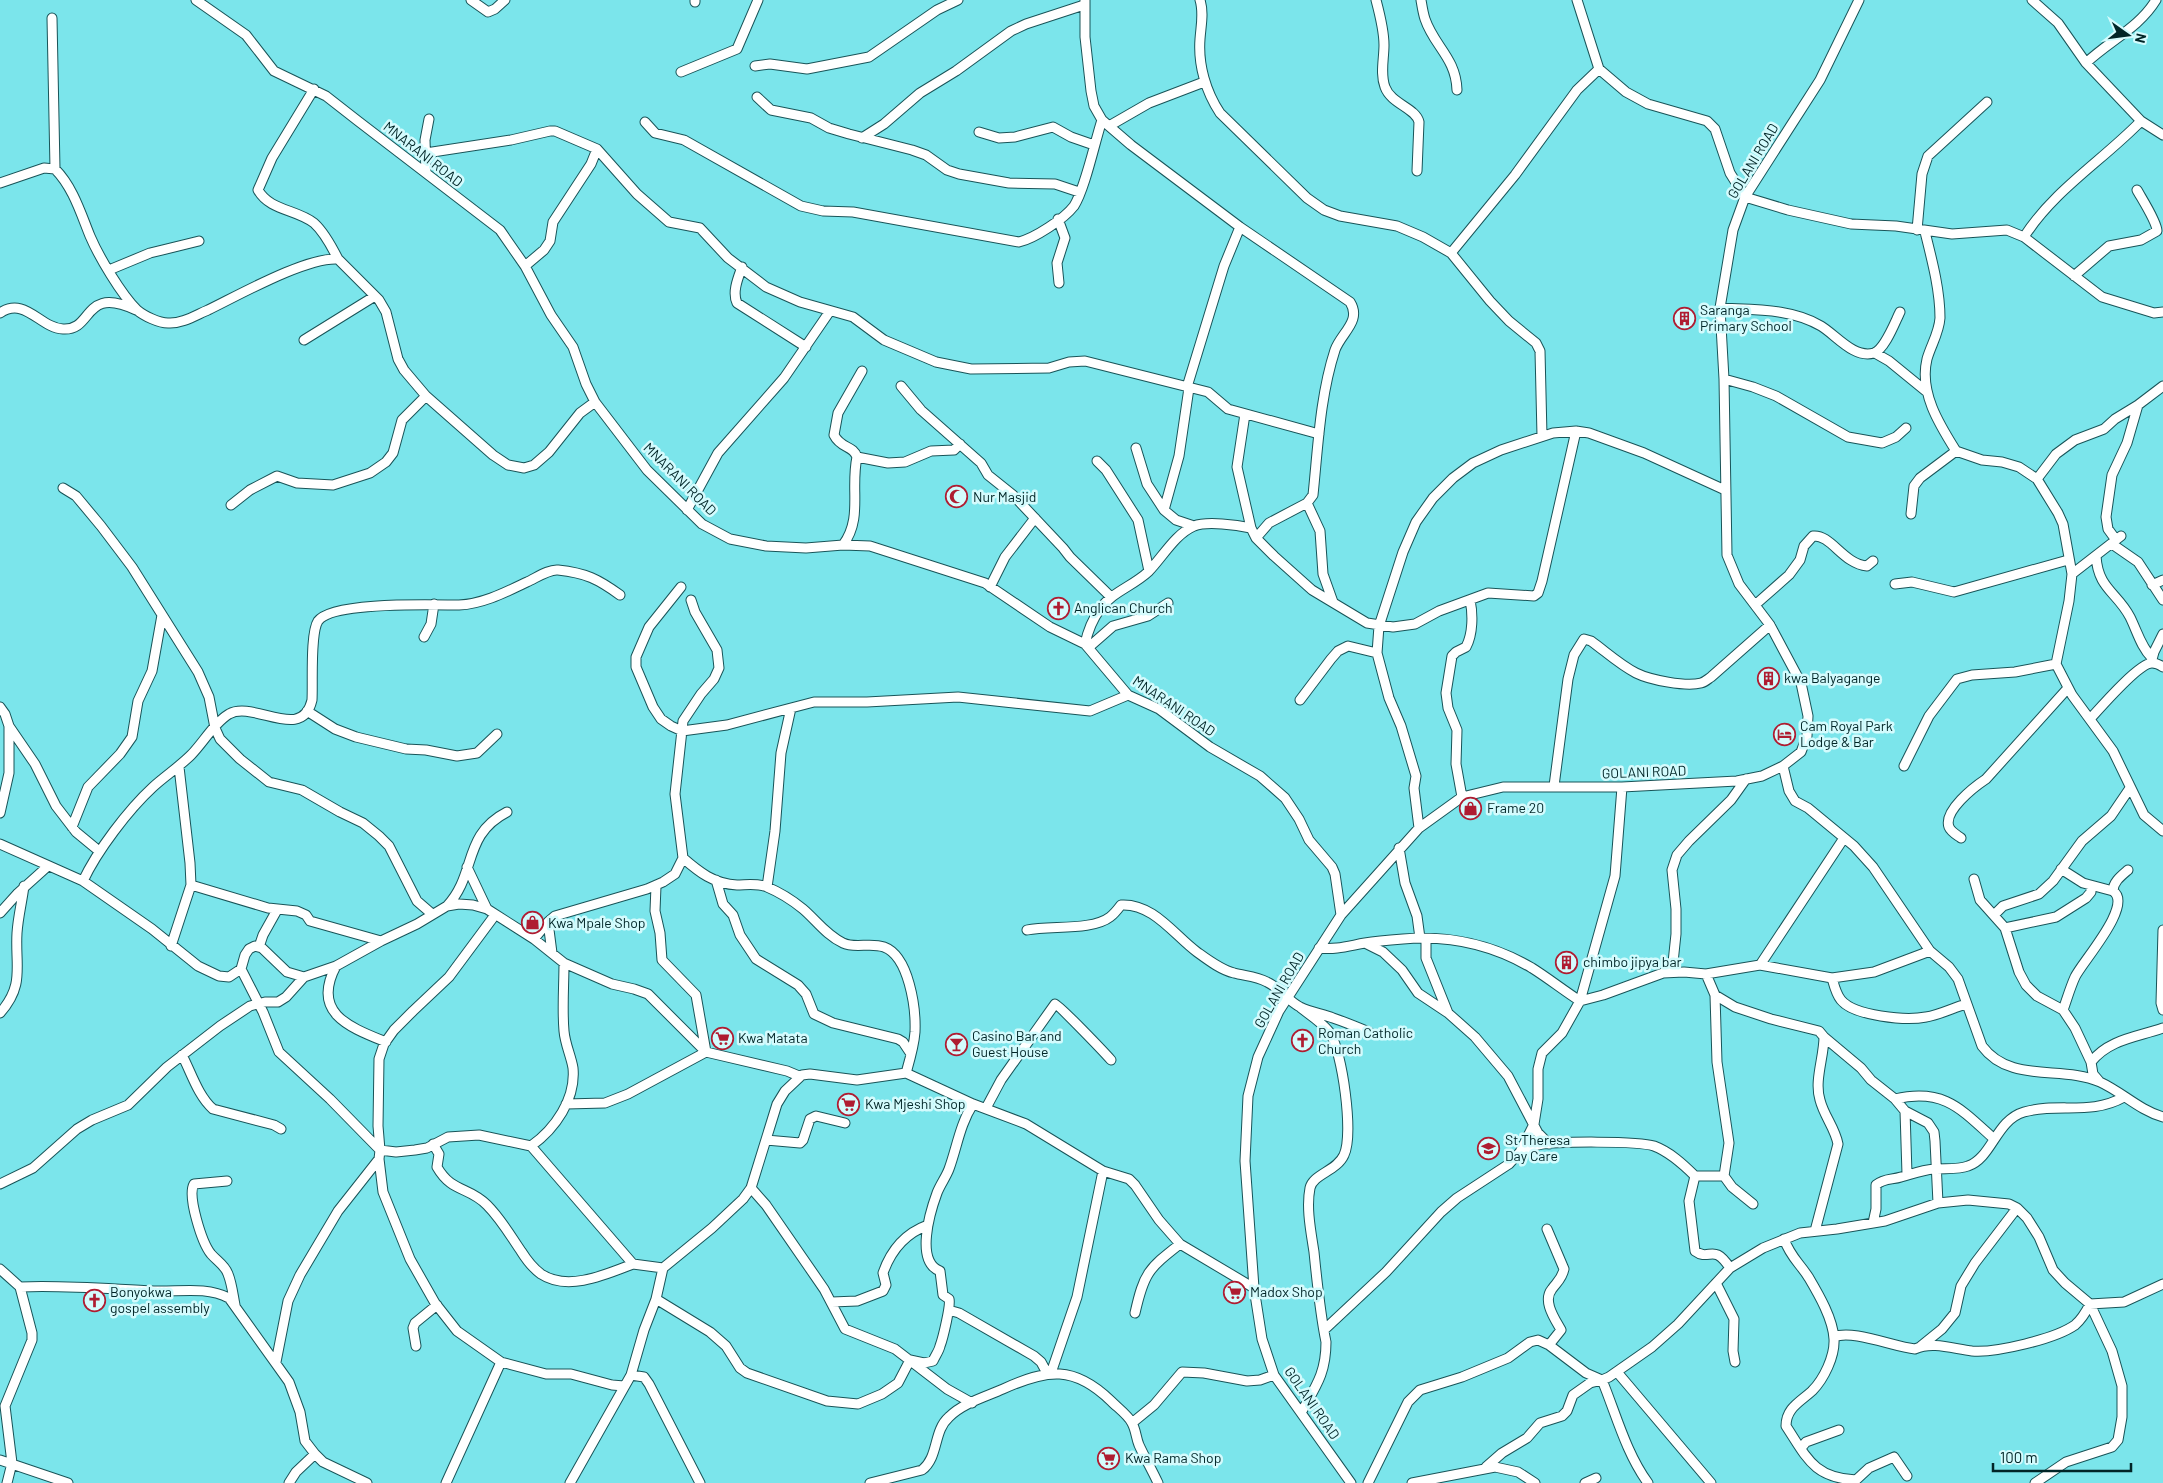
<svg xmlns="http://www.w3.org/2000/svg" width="2163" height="1483" font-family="Barlow,sans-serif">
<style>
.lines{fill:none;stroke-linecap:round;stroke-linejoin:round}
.street-casing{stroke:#195458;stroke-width:11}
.street{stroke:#fff;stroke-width:9}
.labels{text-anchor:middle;stroke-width:5;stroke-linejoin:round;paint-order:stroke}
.street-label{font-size:14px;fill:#012527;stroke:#d4fbfd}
.poi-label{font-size:14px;fill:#012527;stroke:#d4fbfd;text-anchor:start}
</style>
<rect width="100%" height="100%" fill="#7be5eb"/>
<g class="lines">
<defs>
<path id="street" d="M196,0L246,35L274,71L326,96L358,121L500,230L525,266L551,315L573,347L586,384L595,402L647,470L702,524L730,539L766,546L806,548L843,545L870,546L985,583L1050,627L1085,644L1128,695L1159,709L1210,747L1260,776L1285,798L1299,819L1309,840L1332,867L1335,874L1341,915
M471,0L488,12L495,9L505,0
M695,0V2
M1085,0V37L1091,91L1094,106L1102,120L1131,145L1240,227L1350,302C1362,321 1341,333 1335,350C1320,396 1318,447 1313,495L1307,503L1269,523L1256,538
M1200,0C1204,13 1201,25 1200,39C1198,65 1206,92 1220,113L1307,198L1324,210L1340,216L1397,226L1423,237L1451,253L1490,301L1509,321L1536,343L1540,351L1542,436
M1376,0C1380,15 1384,30 1384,45C1384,59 1380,74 1385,87C1391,104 1416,108 1419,122L1417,171
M1421,0C1422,6 1423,13 1425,19C1434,46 1456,58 1457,90
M1577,0L1599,69L1626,92L1648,104L1707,121L1715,129L1730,173L1745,197L1788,210L1851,224L1896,226L1952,234L2007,230L2024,237L2102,297L2154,313L2163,312
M2032,0L2058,23L2086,63L2141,121L2163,135
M52,18L55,169
M2086,63C2109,41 2139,28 2156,0
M755,66L770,64L807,69L869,57L937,10L958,0
M681,72L737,49L758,0
M314,89L272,158L258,190C270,211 296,209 314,223C324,232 332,247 338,259
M757,97L771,110L811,118L829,128L849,134L912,150L926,155L947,170L959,174L1009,183L1055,184L1079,192
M645,122L655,133L684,140L801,206L823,211L853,212L1019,242C1035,238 1064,219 1074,206C1085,189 1095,141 1102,120
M1109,126L1149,103L1204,82
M979,132L999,138L1015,137L1053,127L1071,137L1094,145
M862,138L884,124L920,93L956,71L1011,31L1026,24L1084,5
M426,153L511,140L550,131H555L597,149L637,194L669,222L700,228L728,258L766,287L800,302L853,317L884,340L936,362L971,369L1049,368L1069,362L1085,361L1208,392L1228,409L1319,434
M426,173L425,140L429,119
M0,183L44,168L55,169C73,187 81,214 90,236C99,257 121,294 137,310C144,316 159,323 168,323C182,324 196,315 208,310C239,295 306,257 338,259L379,300L386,312L398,359L404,370L426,396L493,455L508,465L524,468L534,465L549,452L580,413L595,402
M1058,219L1065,238L1057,263L1059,283
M1917,230L1922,174L1928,156L1987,102
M1925,232C1932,260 1940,290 1940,318C1939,333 1931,345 1927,359C1919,392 1939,424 1956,451L1982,460L2002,462L2019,467L2037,479L2058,513L2063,524L2072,574L2069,601L2056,664L2072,695L2113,751L2144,815L2163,831
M2024,237C2054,190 2102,161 2141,121
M1451,253L1515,175L1577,90L1599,69
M525,266L544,250L550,241L553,222L591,164L597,149
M742,267C738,278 732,292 737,303L806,347
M109,270L150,253L199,241
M2074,276L2109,246L2141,240L2157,231C2157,222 2142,199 2137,190
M1720,308C1753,310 1791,308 1821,326C1836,335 1854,359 1874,353C1885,349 1895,322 1900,312
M0,313C25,296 40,328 63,329C94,331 82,285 136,310
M304,340L375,296
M1875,353L1889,361L1927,392
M1724,379L1753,387L1776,396L1848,437L1882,443L1896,437L1906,428
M901,386L921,410L981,463L988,475L1013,495L1063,548L1070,557L1111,597
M1187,387L1224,266L1240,227
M1245,414L1237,467L1251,528
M1136,448L1147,484L1164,510L1176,520L1194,526
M857,457L888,463L905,462L931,451L954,450L960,444
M1097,461L1106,470L1138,520L1149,571
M2037,479L2056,454L2075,440L2104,429L2115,419L2138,405
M63,488L76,496L101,526L132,567L198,672L209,697L215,728L220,739L240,759L269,782L302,790L340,812L363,823L379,836L389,846L417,901L432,914
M1307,503L1320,531L1323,574L1333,602
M231,505L250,490L277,476L297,483L333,485L370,473L386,462L393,453L402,420L426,396
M687,510L718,453L784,378L830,311
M1164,510L1179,456L1189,388
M1911,514L1914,486L1920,478L1956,451
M2116,540L2108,529L2106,517L2112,475L2127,443L2138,405L2163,386
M2112,544L2138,562L2163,600
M843,545C863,518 850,489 857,457C853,445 841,449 834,435L838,413L862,371
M2096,556C2098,589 2117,592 2130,617C2137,631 2141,647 2152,658
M2072,574L2121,536
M1895,584L1912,582L1954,592L2068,560
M2152,585L2163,580
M681,587L649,627L636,657V667L653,707L661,719L671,726L682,731L727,725L791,708
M990,587L1005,557L1035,518
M1755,605L1789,575L1800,560L1804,546L1813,536C1831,534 1843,564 1867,566L1873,561
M424,637L431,624L434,604
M1085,644C1088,630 1092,620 1100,609C1112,592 1133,586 1148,572C1162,558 1175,534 1194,526C1207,521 1237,525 1251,528L1256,538L1274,556L1312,590L1367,623L1393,627L1415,624L1439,611L1488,593L1534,596L1538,593L1542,581L1576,431
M1089,647L1113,626L1148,616L1168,603
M2151,663L2154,652L2163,634
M1300,700L1331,659L1338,651L1348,646L1377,653
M0,707L5,714L9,726L35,764L56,806L76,832L99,851
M307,711L335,729L356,737L406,749L426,750L457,756L477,753L497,734
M2090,719C2100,708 2139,663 2152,663C2155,663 2160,665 2163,667
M1783,766L1789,791L1795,801L1808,808L1854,846L1873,867L1930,951L1949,967L1958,979L1982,1046C2010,1084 2062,1065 2100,1082C2122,1092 2139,1110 2163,1117
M1904,766L1929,716L1957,679L1972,675L2015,672L2056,664
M1554,786L1568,679L1574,655L1584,639L1591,641C1605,651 1620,665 1636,673C1650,680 1686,687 1701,683C1705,682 1708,679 1711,677L1770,625
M1462,797L1456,764L1457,730L1448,708L1446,693L1452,656L1456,652L1466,647C1473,634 1473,614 1470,600
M0,813L9,773V726
M72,827L88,787L120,754L132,737L138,701L152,671L162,615
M1419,828L1414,788L1416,776L1401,726L1389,698L1377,653L1379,626L1403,552L1416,522L1433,498L1453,478L1473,463L1501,450L1553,433L1576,431L1589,433L1644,453L1725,490
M1961,838C1957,835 1951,832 1949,827C1943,811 1974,787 1986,779L2068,688
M0,844L83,881L152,929L198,966L219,976L229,977L241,969L245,955L249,949L255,946L262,948L287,972L304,977L336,966L381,941L417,924L447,906L459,904L473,905L487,909L534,939L564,963L612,984L634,989L648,994L706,1052L787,1071L799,1076
M1399,848L1405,883L1417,916L1420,938
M683,858C699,872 714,884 737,885C746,885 758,883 767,887C779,892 792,900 803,909C816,920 826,935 843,943C855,949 870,942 884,947C909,956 916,1008 915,1032C914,1046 910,1059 906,1073
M467,867L487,909
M2061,869L2083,883L2113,891C2134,905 2082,962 2075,977C2070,988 2067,999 2063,1010
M1974,879L1980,900L2005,928L2019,972L2026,985L2037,996L2063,1010L2075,1028L2091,1062
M716,880L723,904L733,915L740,935L756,959L798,985L806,994L814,1014L833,1023L898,1039L903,1042L911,1054
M83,881C97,851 128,810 153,787C165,776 179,767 191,755C203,743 214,723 229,714C254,700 302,743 312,700C313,683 310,633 318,621C332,601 434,605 459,605C483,604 506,592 527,582C536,578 549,569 558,570C586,573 598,579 620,595
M191,885L268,908L297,911L306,915L310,921L381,941
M767,887L775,831L781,753L791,708L814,702H867L958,697L1090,711L1128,695
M2113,891C2113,882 2121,876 2128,870
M447,906C477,874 462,835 507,812
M0,913L18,893L48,866
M495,915L449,977L413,1011L394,1030L384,1044L379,1059L378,1126L380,1150L379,1159L383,1192L410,1259L435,1303L457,1331L501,1362L546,1374H571L612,1385L624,1386
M1994,915L2003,906L2039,894L2053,881L2082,841L2111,816L2130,788
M2005,928L2056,917L2086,898L2091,892V887
M1027,930C1050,925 1092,931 1110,917C1114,914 1118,909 1121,905C1153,903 1174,935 1197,952C1208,960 1221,970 1234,973C1245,976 1256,976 1267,982C1280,988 1287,1000 1300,1007C1310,1012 1323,1014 1333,1018C1345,1022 1357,1027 1369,1032
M2163,930L2161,1003L2163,1010
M534,939L548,922
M1426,939V958L1448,1013L1475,1037L1508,1076L1538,1133L1549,1144
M1365,943L1383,952L1402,970L1418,993L1448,1013
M171,946L191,885L190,863L179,767
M259,947L263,935L277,910
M1319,948C1336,950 1348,946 1365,943C1377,941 1390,940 1403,939C1448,935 1493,945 1532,968C1548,978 1563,990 1580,1001L1603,995L1663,973L1684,972L1706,974L1760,965L1832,978L1874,972L1930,951
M552,953L548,922L555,916L647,889L663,882L675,874L683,858L675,794L683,721L701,694L714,679L719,668L717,650L695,612L691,600
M1760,965L1844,838
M336,966C311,1013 349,1027 386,1042
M241,969L263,1012L279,1052L330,1099L380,1150L396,1152L415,1150L427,1148L448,1137L479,1135L531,1146L633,1264L663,1268
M1672,972L1676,934V909L1672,870L1677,855L1689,841L1731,800L1746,779
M1706,974L1715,995L1735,1007L1771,1019L1819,1031L1824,1037L1861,1068L1871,1080L1895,1099L1905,1111L1928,1123L1934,1132L1935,1141L1938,1203
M1832,978C1834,985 1836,994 1841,1000C1854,1016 1906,1021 1926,1017C1939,1015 1953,1008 1966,1004
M1715,995L1717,1062L1729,1143L1724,1176L1732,1187L1753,1204
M1301,1008C1310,1015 1323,1023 1330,1033C1342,1051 1354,1134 1344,1155C1337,1171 1313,1174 1310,1188C1306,1208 1311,1232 1314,1252C1317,1282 1320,1313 1326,1342C1326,1373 1316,1386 1302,1411
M0,1013C25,985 15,966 17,933C18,917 22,902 24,886
M182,1055C191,1072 198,1096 213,1109L274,1125L281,1129
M2099,1081L2093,1074L2091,1062C2109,1039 2138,1037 2163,1028
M1895,1099C1943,1088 1960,1108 1993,1138
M566,1104L605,1103L628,1094L706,1052L696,995L662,960L660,933L655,911L656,886
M986,1108L1001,1080L1055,1004C1059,1005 1104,1052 1111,1060
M1905,1111L1907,1174
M766,1140L800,1143L803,1140L810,1119L816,1116L845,1123
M433,1144L439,1154L437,1167C452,1193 468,1186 487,1205C501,1219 510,1235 521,1251C526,1259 534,1269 541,1274C568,1292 607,1274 633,1264
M531,1146C555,1129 576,1099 573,1068C571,1056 565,1044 564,1031C562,1009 564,985 564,963
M1520,1152C1526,1149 1532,1146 1538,1145C1556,1141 1639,1141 1654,1146C1670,1152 1683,1164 1695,1176H1724
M1695,1176L1689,1201L1695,1251C1710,1262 1713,1242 1730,1268
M227,1181L194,1184C187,1196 202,1243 211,1254C217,1261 225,1265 228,1274C232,1284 233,1295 235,1305
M0,1184L33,1168L77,1129L92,1120L128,1105L167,1067L220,1026L250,1006L265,1002H278L286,997L304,977
M751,1188L766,1205L824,1289L845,1329L895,1349L947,1389L972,1403
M1873,1223L1876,1209V1185C1884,1178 1892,1180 1901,1177C1912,1174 1922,1170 1934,1169C1945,1168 1958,1170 1968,1166C1992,1158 1996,1120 2024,1112C2059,1102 2090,1116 2124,1097
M1547,1229L1564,1269C1562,1279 1557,1282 1552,1289C1542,1301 1555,1319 1561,1330L1549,1345
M1815,1231L1838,1144C1835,1128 1824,1116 1820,1100C1814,1081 1824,1057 1824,1037
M1784,1239C1791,1258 1799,1262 1809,1278C1819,1295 1833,1319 1834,1339C1835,1356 1824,1379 1812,1391C1800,1402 1786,1408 1786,1426C1807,1458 1814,1478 1856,1480L1869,1468L1894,1457L1907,1476
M0,1269L20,1287C65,1285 109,1289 154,1291C179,1292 206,1286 229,1298L289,1382L300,1412L305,1441L315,1454L323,1462L367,1483
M1716,1283L1734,1319L1733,1351L1735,1362
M656,1299L710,1332L726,1346L740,1368L747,1373L827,1401L858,1404L882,1394L898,1383L910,1360L924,1363L933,1361C935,1356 939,1351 940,1346C943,1338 951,1305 949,1299L943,1295L940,1271C915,1262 930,1212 937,1193C940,1185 946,1177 949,1169C957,1147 960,1124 973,1104
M832,1302L857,1301L883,1291L886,1285L883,1273C891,1250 906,1233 928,1225
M949,1313L952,1311L959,1313L1034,1356L1041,1362L1047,1373
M1135,1313C1144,1273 1148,1269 1180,1244
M1324,1330L1386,1272L1441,1212L1457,1198L1509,1164L1520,1152L1534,1124L1538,1099V1069L1542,1053L1562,1033L1580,1001L1615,876L1622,787
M1834,1337C1852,1329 1894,1347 1915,1349C1932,1341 1954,1349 1972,1351C1996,1353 2055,1339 2075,1325C2082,1319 2086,1312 2090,1304L2124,1302L2163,1284
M416,1346L413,1328L415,1323L437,1305
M1921,1346L1942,1329L1955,1313L1961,1286L1975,1263L2017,1208
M276,1362L288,1301L300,1275L338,1211L379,1159
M1617,1372L1711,1483
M1051,1373L1077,1297L1103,1171
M631,1375L644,1377L649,1384L700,1483
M1132,1423L1154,1405L1182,1372L1204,1373L1247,1381L1260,1380L1274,1375
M1801,1448L1806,1442L1839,1430
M0,1460L68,1483
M1486,1467L1502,1453L1527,1438L1540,1423L1562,1416L1567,1411L1573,1395L1590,1383L1602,1380C1616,1414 1626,1453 1648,1483
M7,1483L12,1463L5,1406L32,1340V1333L20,1287
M289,1483L296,1472L315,1454
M446,1483L501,1362
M570,1483L631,1375L644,1330L656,1299L663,1268L712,1228L743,1199L751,1188L777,1104L785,1091L802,1075L810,1074L857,1080L906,1073L973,1104L1026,1124L1103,1171L1129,1179L1135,1185L1159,1220L1180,1244L1254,1288
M870,1483L922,1470C939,1457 933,1431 949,1417C963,1403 985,1397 1003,1389C1047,1369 1074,1365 1111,1401C1118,1408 1128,1415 1132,1423C1136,1430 1136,1438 1139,1445C1145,1458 1152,1470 1158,1483
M1351,1483L1274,1375L1262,1339L1254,1288L1245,1161L1248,1096L1258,1057L1279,1011L1341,915L1419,828L1462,797L1503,787H1622L1737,781L1762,776L1783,766L1801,752L1807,736L1808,716L1801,683L1770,625L1739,584L1727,555L1724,379L1720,308L1733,230L1745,197L1820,80L1859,0
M1368,1483L1408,1402L1420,1390L1462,1377L1508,1358L1530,1342L1538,1340L1549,1345L1586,1373L1602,1380L1609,1377L1652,1347L1678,1324L1730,1268L1763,1248L1800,1233L1837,1229L1885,1221L1938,1203L1968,1200L2009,1204L2017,1208L2027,1218L2039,1237L2053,1270L2065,1283L2090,1304L2112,1351L2122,1386V1417L2118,1440L2112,1447L2066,1462L2035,1483
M1412,1483L1495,1467L1518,1472L1535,1483
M1585,1483L1596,1478"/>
</defs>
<!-- street casing -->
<use href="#street" class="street-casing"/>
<!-- street -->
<use href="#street" class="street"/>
</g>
<!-- icons -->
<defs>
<symbol id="building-ring" viewBox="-11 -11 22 22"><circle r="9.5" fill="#d4fbfd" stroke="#af1c31" stroke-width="1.5"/><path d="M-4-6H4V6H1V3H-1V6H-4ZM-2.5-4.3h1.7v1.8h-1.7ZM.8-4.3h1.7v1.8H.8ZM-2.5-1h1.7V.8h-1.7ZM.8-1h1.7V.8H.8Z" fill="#af1c31"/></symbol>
<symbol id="mosque-ring" viewBox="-11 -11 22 22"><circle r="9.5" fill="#d4fbfd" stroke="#af1c31" stroke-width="1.5"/><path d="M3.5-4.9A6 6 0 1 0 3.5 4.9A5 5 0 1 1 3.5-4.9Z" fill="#af1c31"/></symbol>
<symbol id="church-ring" viewBox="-11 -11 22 22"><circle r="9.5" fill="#d4fbfd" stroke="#af1c31" stroke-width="1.5"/><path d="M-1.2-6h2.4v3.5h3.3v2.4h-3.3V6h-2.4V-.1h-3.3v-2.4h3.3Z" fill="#af1c31"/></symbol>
<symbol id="hotel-ring" viewBox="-11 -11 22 22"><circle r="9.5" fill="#d4fbfd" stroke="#af1c31" stroke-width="1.5"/><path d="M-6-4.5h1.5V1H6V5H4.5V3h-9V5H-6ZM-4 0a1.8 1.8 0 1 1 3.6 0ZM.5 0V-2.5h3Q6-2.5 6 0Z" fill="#af1c31"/></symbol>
<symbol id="shop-ring" viewBox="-11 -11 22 22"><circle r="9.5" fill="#d4fbfd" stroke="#af1c31" stroke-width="1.5"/><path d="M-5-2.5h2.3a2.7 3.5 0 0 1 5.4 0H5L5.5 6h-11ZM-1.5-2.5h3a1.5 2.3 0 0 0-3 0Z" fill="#af1c31"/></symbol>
<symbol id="supermarket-ring" viewBox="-11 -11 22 22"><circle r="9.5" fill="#d4fbfd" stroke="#af1c31" stroke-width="1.5"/><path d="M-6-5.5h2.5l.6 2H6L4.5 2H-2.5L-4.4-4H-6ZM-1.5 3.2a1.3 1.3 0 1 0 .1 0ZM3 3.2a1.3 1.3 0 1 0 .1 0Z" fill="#af1c31"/></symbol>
<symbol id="bar-ring" viewBox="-11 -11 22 22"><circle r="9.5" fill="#d4fbfd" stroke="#af1c31" stroke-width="1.5"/><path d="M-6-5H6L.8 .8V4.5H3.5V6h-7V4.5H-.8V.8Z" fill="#af1c31"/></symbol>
<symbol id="school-ring" viewBox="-11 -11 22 22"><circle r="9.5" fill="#d4fbfd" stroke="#af1c31" stroke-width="1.5"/><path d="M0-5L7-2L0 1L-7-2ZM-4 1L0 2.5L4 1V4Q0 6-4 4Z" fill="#af1c31"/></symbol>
</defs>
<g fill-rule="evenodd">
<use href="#building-ring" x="1672" y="306" width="25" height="25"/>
<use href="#mosque-ring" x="944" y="484" width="25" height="25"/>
<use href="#church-ring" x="1046" y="596" width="25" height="25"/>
<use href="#building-ring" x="1756" y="666" width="25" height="25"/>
<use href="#hotel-ring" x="1772" y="722" width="25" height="25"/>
<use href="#shop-ring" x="1458" y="796" width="25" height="25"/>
<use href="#shop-ring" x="520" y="910" width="25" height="25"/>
<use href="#building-ring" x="1554" y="950" width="25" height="25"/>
<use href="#supermarket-ring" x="710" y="1026" width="25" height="25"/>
<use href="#church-ring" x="1290" y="1028" width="25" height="25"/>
<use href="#bar-ring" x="944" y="1032" width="25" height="25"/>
<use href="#supermarket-ring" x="836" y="1092" width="25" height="25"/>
<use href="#school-ring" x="1476" y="1136" width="25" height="25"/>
<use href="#supermarket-ring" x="1222" y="1280" width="25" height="25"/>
<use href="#church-ring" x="82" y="1288" width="25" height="25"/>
<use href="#supermarket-ring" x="1096" y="1446" width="25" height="25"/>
</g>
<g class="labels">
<!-- street labels -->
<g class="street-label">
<text transform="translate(423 154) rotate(38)" y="5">MNARANI ROAD</text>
<text transform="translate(1753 161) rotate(-59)" y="5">GOLANI ROAD</text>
<text transform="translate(680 479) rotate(45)" y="5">MNARANI ROAD</text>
<text transform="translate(1174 706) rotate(34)" y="5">MNARANI ROAD</text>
<text transform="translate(1644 772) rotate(-2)" y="5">GOLANI ROAD</text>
<text transform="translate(1279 990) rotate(-60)" y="5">GOLANI ROAD</text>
<text transform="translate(1312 1403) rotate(55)" y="5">GOLANI ROAD</text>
</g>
<!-- poi labels -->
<g class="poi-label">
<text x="1700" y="315">Saranga<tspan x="1700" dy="16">Primary School</tspan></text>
<text x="973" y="502">Nur Masjid</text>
<text x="1074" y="613">Anglican Church</text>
<text x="1784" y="683">kwa Balyagange</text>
<text x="1800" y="731">Cam Royal Park<tspan x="1800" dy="16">Lodge &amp; Bar</tspan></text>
<text x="1487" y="813">Frame 20</text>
<text x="548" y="928">Kwa Mpale Shop</text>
<text x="1583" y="967">chimbo jipya bar</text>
<text x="1318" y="1038">Roman Catholic<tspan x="1318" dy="16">Church</tspan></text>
<text x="972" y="1041">Casino Bar and<tspan x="972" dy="16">Guest House</tspan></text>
<text x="738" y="1043">Kwa Matata</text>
<text x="865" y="1109">Kwa Mjeshi Shop</text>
<text x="1505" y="1145">St Theresa<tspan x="1505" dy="16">Day Care</tspan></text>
<text x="110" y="1297">Bonyokwa<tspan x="110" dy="16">gospel assembly</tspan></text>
<text x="1250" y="1297">Madox Shop</text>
<text x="1125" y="1463">Kwa Rama Shop</text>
</g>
</g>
<!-- north arrow -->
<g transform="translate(2128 35) rotate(104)" stroke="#d4fbfd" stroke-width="4" paint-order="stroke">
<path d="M0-4L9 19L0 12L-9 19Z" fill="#012527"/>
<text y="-8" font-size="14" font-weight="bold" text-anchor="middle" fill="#012527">N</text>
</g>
<!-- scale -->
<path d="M1993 1463v8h138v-8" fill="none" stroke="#012527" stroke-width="2.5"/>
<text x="2000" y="1463" font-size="15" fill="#012527" stroke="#d4fbfd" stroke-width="4" paint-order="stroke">100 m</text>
</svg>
